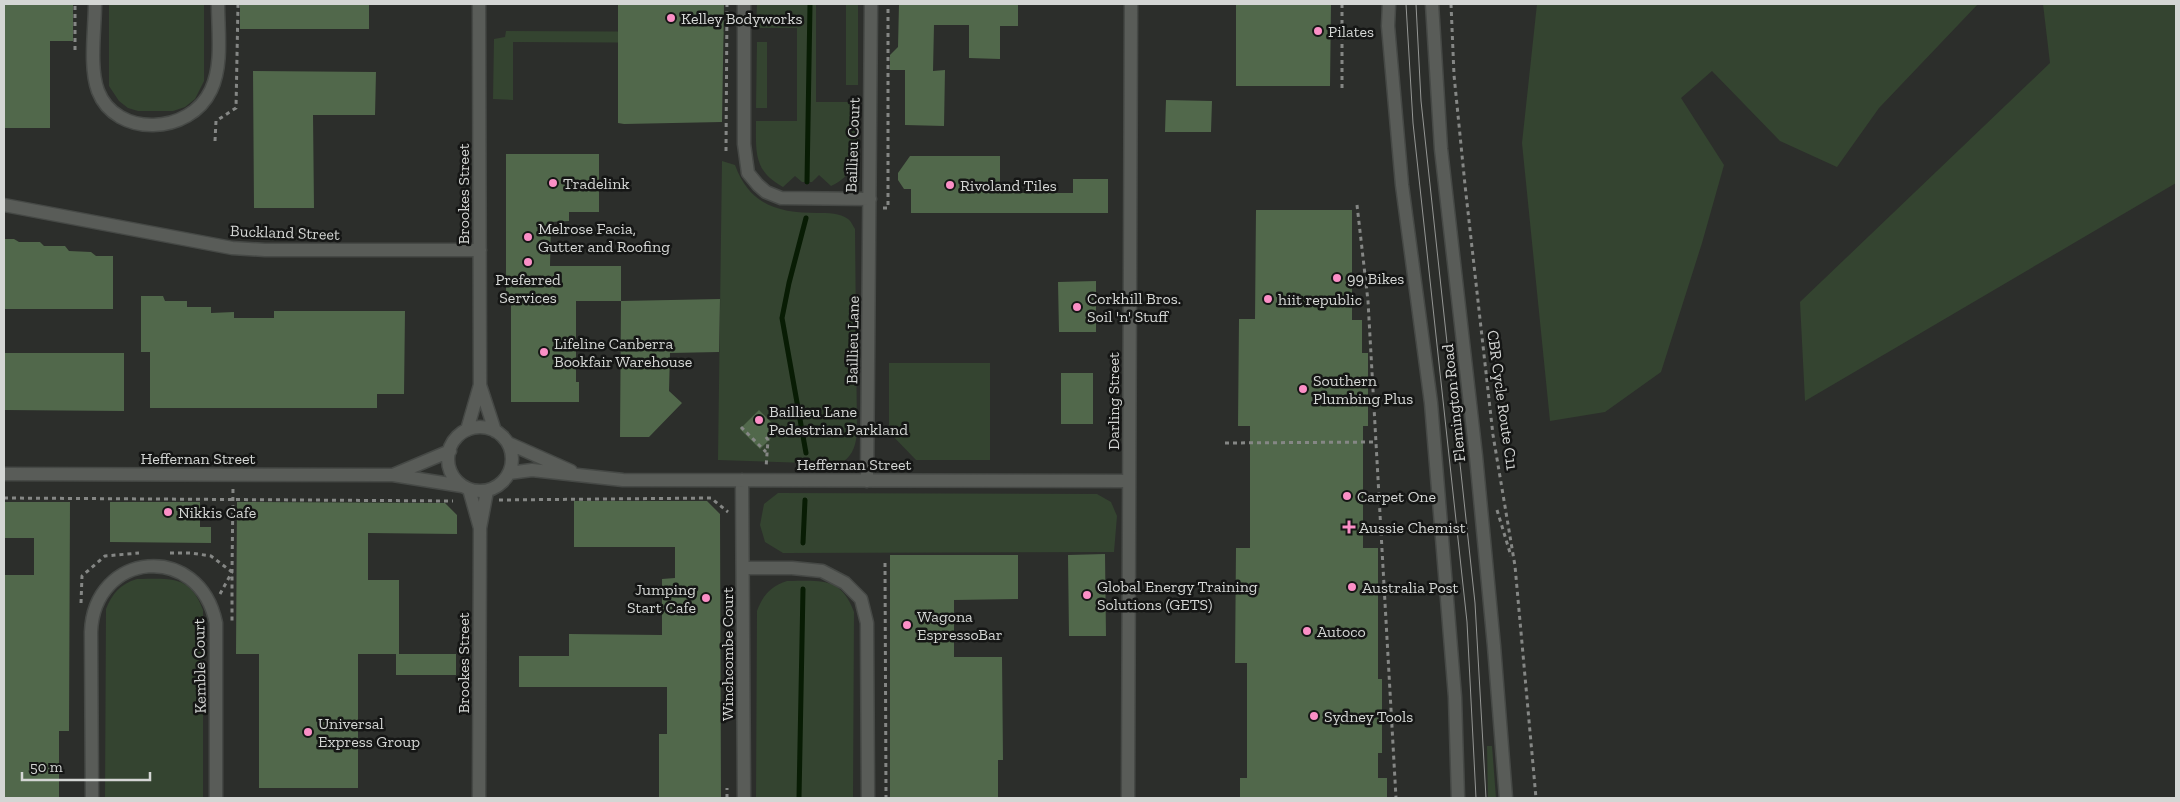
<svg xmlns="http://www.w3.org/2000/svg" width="2180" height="802" font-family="'Zilla Slab',serif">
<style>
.green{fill:#344430}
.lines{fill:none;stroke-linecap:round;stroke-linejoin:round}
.stream{stroke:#081c04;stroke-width:5}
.building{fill:#51684b}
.street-casing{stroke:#464946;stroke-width:15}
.secondary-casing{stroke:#464946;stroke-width:15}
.path{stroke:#858785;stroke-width:3;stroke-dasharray:4 4;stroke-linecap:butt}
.street{stroke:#595c58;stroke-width:12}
.secondary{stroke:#595c58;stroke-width:12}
.tram{stroke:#949694;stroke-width:1}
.poi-dot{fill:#fb8fc6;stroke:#151615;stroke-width:2}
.labels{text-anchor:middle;stroke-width:5;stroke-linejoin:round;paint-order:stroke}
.poi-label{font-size:16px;fill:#d4d6d4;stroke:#151615;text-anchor:start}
.street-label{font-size:16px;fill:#d4d6d4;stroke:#151615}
</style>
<rect width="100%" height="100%" fill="#2c2e2b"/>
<!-- green -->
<path class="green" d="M109,4H204V81L195,99L185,107L173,111H138L128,108L119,101L109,86Z
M757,4H816V102H857C857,136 867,170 831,186L819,175L812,182H802L795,176L783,187C753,171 756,151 756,121H797V28H756Z
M846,4H858V85H846Z
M1537,4H1978L1879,108L1837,167L1780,141L1712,71L1681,98L1724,165L1702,243L1661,372L1605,412L1550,421L1522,143Z
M2043,4H2176V183L1805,401L1800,302L2050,63Z
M506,31L724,32L723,43L513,42V100L493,99L494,39L505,37Z
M757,42H767V108H756Z
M722,161L735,165C750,206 779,213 818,213C828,213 840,213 848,219C851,221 853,226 855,229L857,434C855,449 851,458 839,464L718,460Z
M889,363H990V460H916L889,432Z
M778,493L1097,494L1111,502L1117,516L1114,552L783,553L765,542L760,525L764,504Z
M137,579C169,579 190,574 203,610V798H105L106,609C112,594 120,584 137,579Z
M787,581C820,581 841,576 854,612L853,798H756L757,611C763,595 771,586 787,581Z
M1487,746H1492L1496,798H1488Z"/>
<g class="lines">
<!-- stream -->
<path class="stream" d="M807,182L810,4
M806,453L782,318L789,283L806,218
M803,543L805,500
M799,798L803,589"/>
</g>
<!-- building -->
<path class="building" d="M4,4H73V41H50V128H4Z
M240,4H369V29H240Z
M618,4H724L722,122L624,124L618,123Z
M899,4H1018V26H1000V59L969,58V25H934L933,71L945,70L944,126L905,125V70H890V55L898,47Z
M1236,4H1331L1330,86H1236Z
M253,71L376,72L375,115H313L314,208H254Z
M1166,100L1212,101L1211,132H1165Z
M506,154H599V212H569V221L551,222L550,266H621V301H576V382H579V402H511V300H506Z
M910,156H1000V193H1073V179H1108V213H911V189H904L898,180V173Z
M1256,210H1352V320H1362V353H1368V426H1363V548H1378V679H1382V753H1378V778H1387V798H1240V778H1247V663H1235L1236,548H1250V426H1238L1239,319H1255Z
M4,239H14L19,242H40L44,246H65L69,251L91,252L96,256H113V309H4Z
M1096,281V332H1059L1058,282Z
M141,296H163L165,301H187V307H211V313L234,312V318H274V311H405L404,394H377V408H150V352H141Z
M720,299L719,352L670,353L669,391L682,403L649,437H620L621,301Z
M4,353H124V411L4,410Z
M1061,373H1093V424H1061Z
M759,410L779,430L760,449L740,429Z
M574,501H707L720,514L721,798H659V734H667V687H519V656H569V634L662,635V579L675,578V547H574Z
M4,502H70L69,731H59V798H4V575H34V538H4Z
M110,502H200V527H211V543L110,542Z
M237,502L445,503L457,515V534L368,533V580H399V654H456V675H396V654H358V788H259V654H236Z
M1105,554L1106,636H1069L1068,555Z
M890,555H1018V599L954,600V657H1002L1003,760H998V798H890Z"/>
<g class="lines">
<defs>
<path id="street" d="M95,4C95,29 89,67 98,91C116,138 190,135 211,90C223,65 218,31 218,4
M744,4V144L748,173L758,185L766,192L781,198L870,199
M4,205L232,248L265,250H480
M480,385L495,431
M448 459a32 32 0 1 1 64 0a32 32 0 1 1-64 0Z
M467,430L480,385L479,4
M508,443L571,471
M509,473L532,470L623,480L1129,481
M4,474L393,475L462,486
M393,475L450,451
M742,480L744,798
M867,481L871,4
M469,489L480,528
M743,568H792L822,571L845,583L861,599L867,623L868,798
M92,798L91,632C94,551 199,541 216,623V798
M479,798L480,528L487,491
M1128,798L1131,4"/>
<path id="secondary" d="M1389,4L1388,26L1402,185L1431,403L1455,697L1458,798
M1432,4L1441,149L1476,456L1494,646L1506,798"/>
</defs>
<!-- street casing -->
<use href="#street" class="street-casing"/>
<!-- secondary casing -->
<use href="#secondary" class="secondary-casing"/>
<!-- path -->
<path class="path" d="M1342,4V88
M1451,4L1454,75L1465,185L1493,435L1515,566L1536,798
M75,50V4
M215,141L216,121L236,108L238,4
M726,151L727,4
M1357,205L1368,301L1396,798
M883,208H888V4
M741,427L766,452
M766,437L768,440L766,468
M1225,443L1376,442
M4,498L453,501
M499,500L711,498L728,512
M1497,510L1511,556
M170,553H191L211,556L232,572V621
M885,563L886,798
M220,594L232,572L233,488
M81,603L82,576L105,556L139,553
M727,798V788"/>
<!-- street -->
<use href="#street" class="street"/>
<!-- secondary -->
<use href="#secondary" class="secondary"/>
<!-- tram -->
<path class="tram" d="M1406,4L1413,123L1467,622L1476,798
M1416,4L1421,101L1475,603L1486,798"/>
</g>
<!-- markers -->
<g class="poi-dot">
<circle cx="671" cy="18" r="5"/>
<circle cx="1318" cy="31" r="5"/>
<circle cx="553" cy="183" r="5"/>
<circle cx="950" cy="185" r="5"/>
<circle cx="528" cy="237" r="5"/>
<circle cx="528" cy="262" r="5"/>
<circle cx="1337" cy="278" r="5"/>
<circle cx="1268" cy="299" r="5"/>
<circle cx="1077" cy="307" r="5"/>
<circle cx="544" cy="352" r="5"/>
<circle cx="1303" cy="389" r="5"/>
<circle cx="759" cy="420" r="5"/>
<circle cx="1347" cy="496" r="5"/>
<circle cx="168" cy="512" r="5"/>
<path d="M1346.5 519.5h5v5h5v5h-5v5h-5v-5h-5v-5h5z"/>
<circle cx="1352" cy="587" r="5"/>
<circle cx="1087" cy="595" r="5"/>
<circle cx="706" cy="598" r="5"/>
<circle cx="907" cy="625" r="5"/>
<circle cx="1307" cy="631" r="5"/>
<circle cx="1314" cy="716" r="5"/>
<circle cx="308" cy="732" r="5"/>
</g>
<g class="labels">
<!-- poi labels -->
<g class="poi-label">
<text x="681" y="24">Kelley Bodyworks</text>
<text x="1328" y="37">Pilates</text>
<text x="563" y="189">Tradelink</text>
<text x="960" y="191">Rivoland Tiles</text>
<text x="538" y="234">Melrose Facia,<tspan x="538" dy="18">Gutter and Roofing</tspan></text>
<text x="1347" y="284">99 Bikes</text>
<text x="528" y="285" text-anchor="middle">Preferred<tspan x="528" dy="18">Services</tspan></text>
<text x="1087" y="304">Corkhill Bros.<tspan x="1087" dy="18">Soil 'n' Stuff</tspan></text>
<text x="1278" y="305">hiit republic</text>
<text x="554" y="349">Lifeline Canberra<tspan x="554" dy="18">Bookfair Warehouse</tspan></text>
<text x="1313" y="386">Southern<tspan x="1313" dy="18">Plumbing Plus</tspan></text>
<text x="769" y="417">Baillieu Lane<tspan x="769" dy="18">Pedestrian Parkland</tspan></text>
<text x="1357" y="502">Carpet One</text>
<text x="178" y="518">Nikkis Cafe</text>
<text x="1359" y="533">Aussie Chemist</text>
<text x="1097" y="592">Global Energy Training<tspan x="1097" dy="18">Solutions (GETS)</tspan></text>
<text x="1362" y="593">Australia Post</text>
<text x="696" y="595" text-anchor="end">Jumping<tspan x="696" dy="18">Start Cafe</tspan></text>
<text x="917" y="622">Wagona<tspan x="917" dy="18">EspressoBar</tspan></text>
<text x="1317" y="637">Autoco</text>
<text x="1324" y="722">Sydney Tools</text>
<text x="318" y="729">Universal<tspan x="318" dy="18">Express Group</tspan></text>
</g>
<!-- street labels -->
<g class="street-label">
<text transform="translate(852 145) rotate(-88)" y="6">Baillieu Court</text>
<text transform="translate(463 194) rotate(-90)" y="6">Brookes Street</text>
<text transform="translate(285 232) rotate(2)" y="6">Buckland Street</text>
<text transform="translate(852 340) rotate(-89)" y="6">Baillieu Lane</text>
<text transform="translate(1503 400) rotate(82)" y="6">CBR Cycle Route C11</text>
<text transform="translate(1113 401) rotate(-90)" y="6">Darling Street</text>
<text transform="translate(1453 403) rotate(-96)" y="6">Flemington Road</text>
<text x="198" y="464">Heffernan Street</text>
<text x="854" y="470">Heffernan Street</text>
<text transform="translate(727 654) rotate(-90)" y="6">Winchcombe Court</text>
<text transform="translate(463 663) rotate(-90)" y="6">Brookes Street</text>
<text transform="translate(199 666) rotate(-91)" y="6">Kemble Court</text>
</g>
</g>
<!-- border -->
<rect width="2180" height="802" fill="none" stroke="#d4d6d4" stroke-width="10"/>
<!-- scale -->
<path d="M22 772v8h128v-8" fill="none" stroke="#d4d6d4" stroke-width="2.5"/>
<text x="30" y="772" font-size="15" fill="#d4d6d4" stroke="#151615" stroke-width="4" paint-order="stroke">50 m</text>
</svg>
